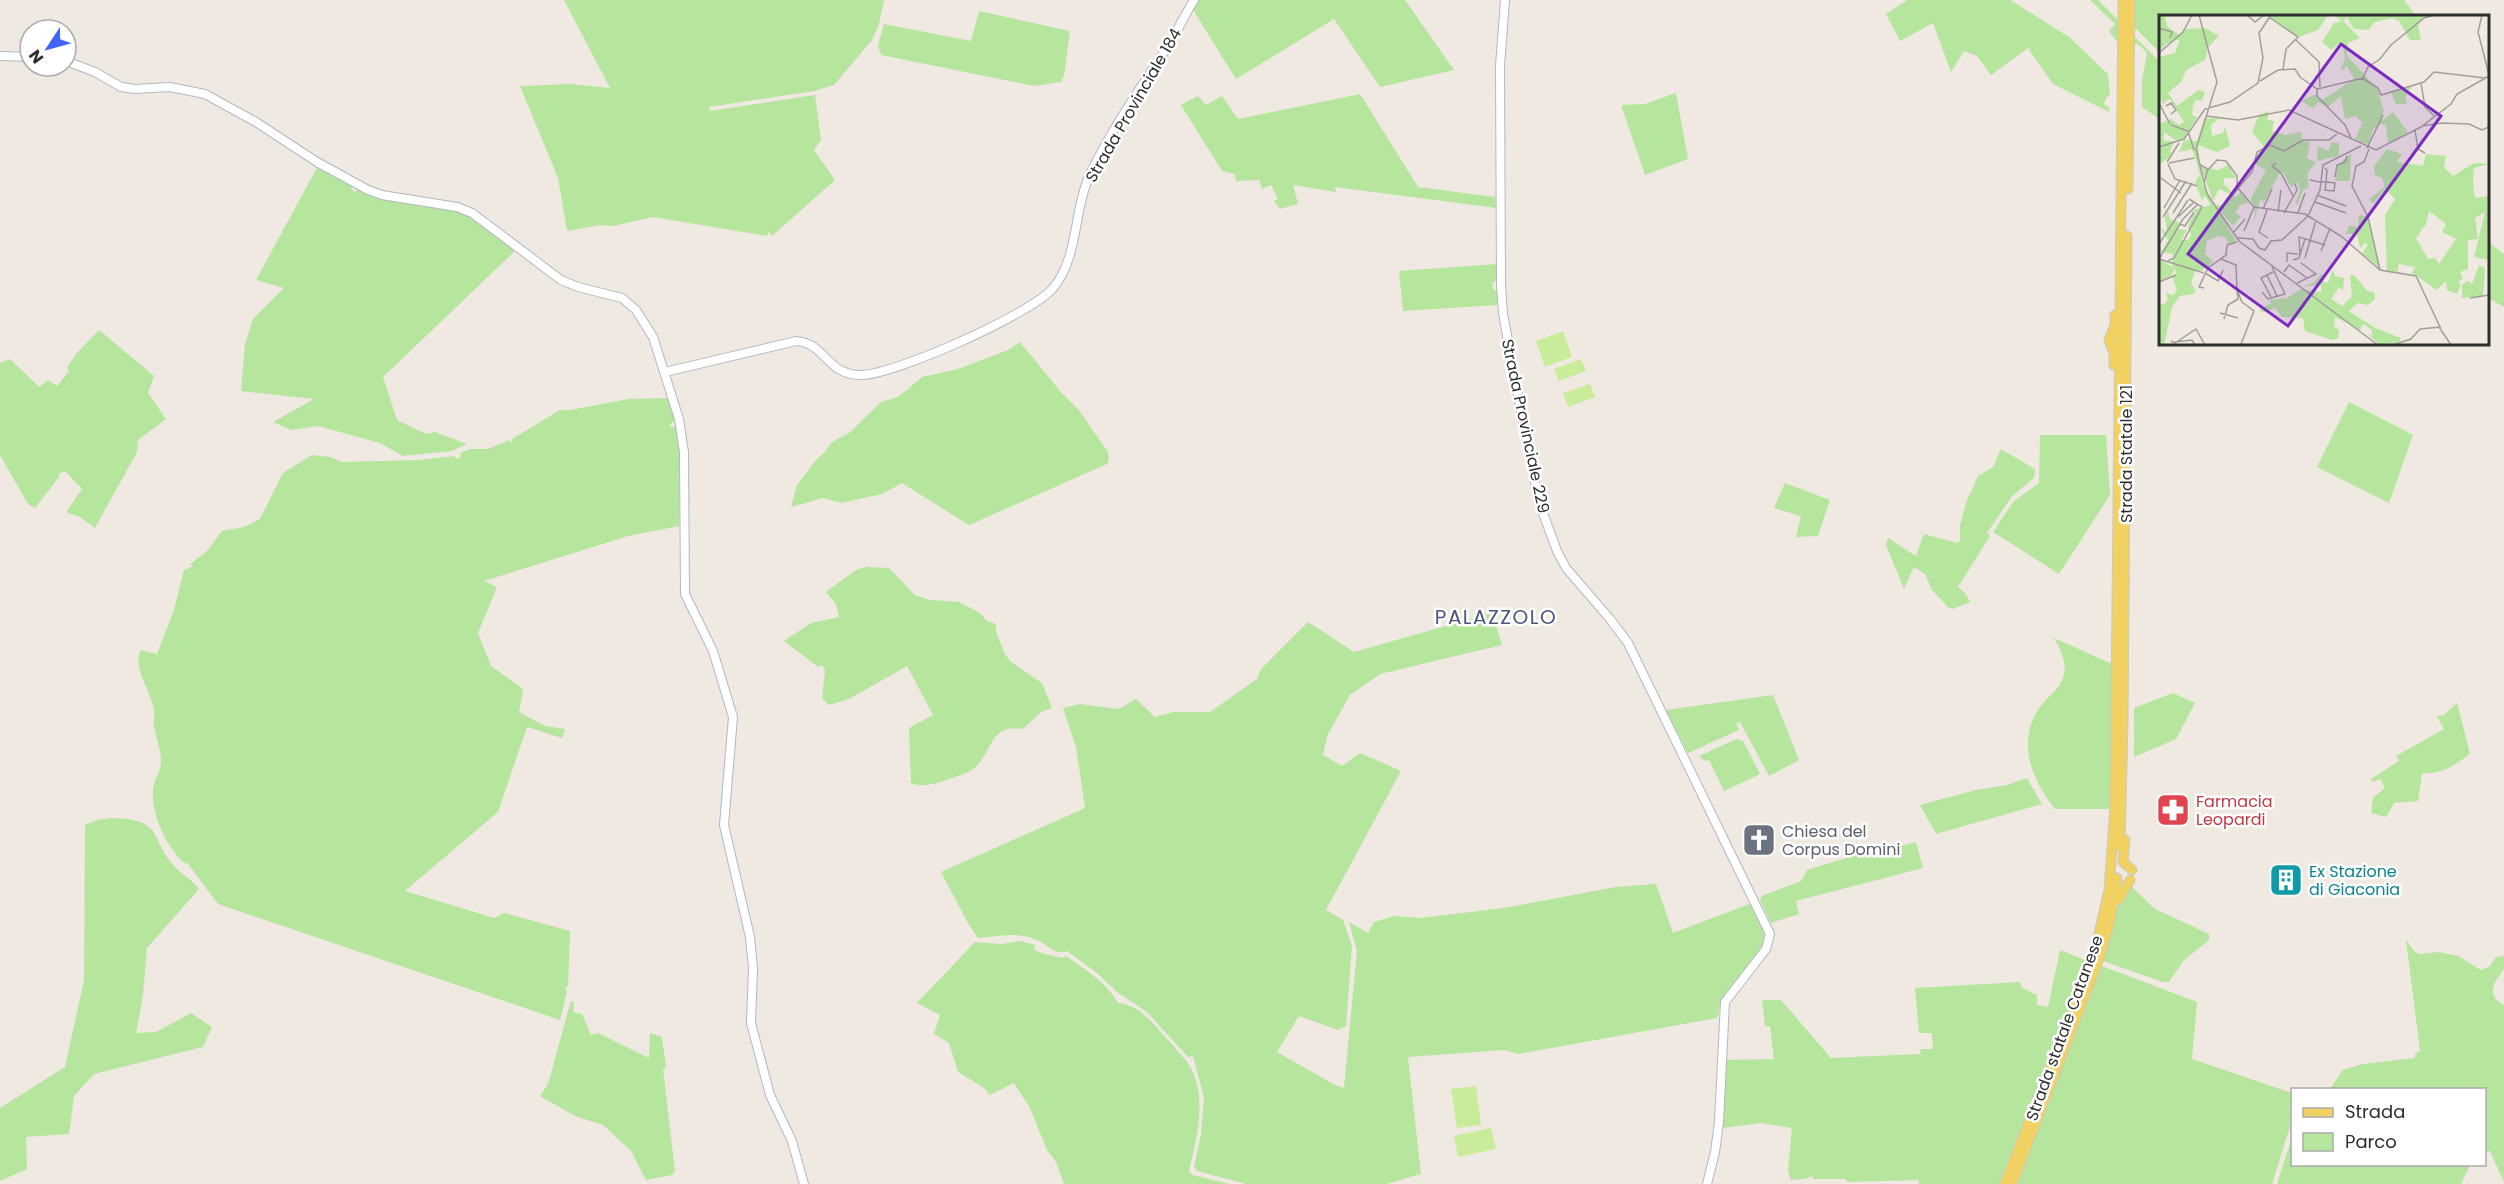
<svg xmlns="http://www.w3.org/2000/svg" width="2504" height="1184" font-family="Poppins,sans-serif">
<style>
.green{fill:#b6e59e}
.pitch{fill:#c9ec9a}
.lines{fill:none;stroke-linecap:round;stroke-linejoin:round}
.tertiary-casing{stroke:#b4b7c1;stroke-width:10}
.primary-casing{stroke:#c9c9c9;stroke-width:11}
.tertiary{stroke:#fff;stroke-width:8}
.primary{stroke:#f2d163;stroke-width:9}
.labels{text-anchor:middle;stroke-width:5;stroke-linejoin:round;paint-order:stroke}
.street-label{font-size:16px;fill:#2e2e2e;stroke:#fff}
.health-label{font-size:16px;fill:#be3a42;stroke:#fff;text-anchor:start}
.worship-label{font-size:16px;fill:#5b616d;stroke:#fff;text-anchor:start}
.culture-label{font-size:16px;fill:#0d838f;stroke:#fff;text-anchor:start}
.quarter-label{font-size:20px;letter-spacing:1.5px;fill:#4d5680;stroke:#fff}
.inset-road{fill:none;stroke:#a29e99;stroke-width:1.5}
.view{fill:#7b2cbf;fill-opacity:0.15;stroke:#7b2cbf;stroke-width:3}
.inset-edge{fill:none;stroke:#2e2e2e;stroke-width:3}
</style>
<rect width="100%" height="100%" fill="#efe9e1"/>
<!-- green -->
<path class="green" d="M564,0H884L879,24L872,40L834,85L814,91L709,107L710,111L815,95L821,140L814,150L835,180L772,236L769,231L767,236L653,217L613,226L601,225L567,231L558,178L520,86L570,84L610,88Z
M1197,0H1405L1454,70L1380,87L1334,19L1236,79L1192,8Z
M1907,0H2010L2069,37L2108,74L2110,95L2106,98L2104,104L2109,108V112L2053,84L2028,48L1991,75L1977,56L1964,51L1951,72L1933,23L1900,41L1886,14Z
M2090,0H2098L2160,62V119L2142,107V80L2147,54C2140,42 2128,39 2116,41L2109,31L2115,24Z
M2133,0H2404L2416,16H2160V53L2133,26Z
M979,11L1070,31L1064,76L1061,82L1034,86L881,55L878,46L884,24L971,41Z
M1676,93L1688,159L1645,175L1621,105L1645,104Z
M1360,94L1418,187L1495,197L1496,208L1335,187L1336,192L1293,185L1298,204L1280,209L1274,201L1278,199L1271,185L1262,189L1259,180L1236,181L1235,174L1222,171L1181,105L1198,96L1206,105L1222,96L1238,119Z
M318,166L353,184L352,190L355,192L360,188L418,204L420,207C462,203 484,226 516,250L383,377L397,420L426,434L435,432L467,444L452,451L403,456L380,443L318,426L291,430L273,422L314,399L241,391L245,344L253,319L284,288L256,280Z
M2488,242L2504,254V307L2488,298Z
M1497,264V279L1493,283L1492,287L1497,292V305L1403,311L1399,271Z
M99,330L154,376L148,393L166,419L138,440L137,452L95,528L78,516L66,512L82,489L65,471L59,474V477L35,508L28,504L0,455V363L10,359L39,387L48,380L57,386L69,371L67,367L77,353Z
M1020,342L1060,391L1078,409L1108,452L1109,459L1107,464L969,525L902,483L882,494L841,503L823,498L791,507L797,485L816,460L824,453L832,442L849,433L881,402L898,397L922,377L958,369L1008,350Z
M668,398L675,421L670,424L672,428L676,425L681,443L678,445L680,449L679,526L628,536L484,581L497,587L478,633L491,666L523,689L519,712L545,726L565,729L562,738L527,727L498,812L405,891L494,918L504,913L570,931L568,986L565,988L567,991L560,1020L218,904L188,864L186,862L185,864C166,846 151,815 153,789C154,780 161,771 161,762C161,749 156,738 154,726C153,721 155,717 154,712C153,693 131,668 141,650L157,654L174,610L184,570L193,566L190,564L207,551L222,531L244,527L260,519L283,473L312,455L330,457L342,462L418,460L455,456L456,459L461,457L460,453L471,449H488L509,440L511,444L512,439L560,410H570L629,399Z
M2349,402L2413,435L2389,503L2317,467Z
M2040,435H2106L2110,495L2059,574L1993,532L2013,502L2039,483Z
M2001,449L2035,469L2034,478L2012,496L1987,533L1990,536L1958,587L1966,594L1970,602L1953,609L1949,608L1932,590L1925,574L1914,567L1904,589L1886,545L1888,538L1916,556L1924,534L1957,543L1960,541V525L1966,503L1978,476L1993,467Z
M1785,483L1830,500L1818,536L1796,537L1801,516L1774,508Z
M867,567L889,568L915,595L930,600L959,602L980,613L987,621L996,624V632L1005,654L1010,661L1042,683L1052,708L1041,712L1023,729C986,723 994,757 970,771C962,775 934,785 925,785C921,786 915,784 911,783L909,728L933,715L907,666L849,699L829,705L822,698L825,671L822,665L818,667L784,641L811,623L839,617L836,604L826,592L856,570Z
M1492,613L1502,645L1380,674L1350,695L1327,736L1323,755L1342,766L1360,753L1401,771L1326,910L1343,920L1352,946L1346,1026L1338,1030L1299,1016L1277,1052L1335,1085L1344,1088L1357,951L1349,922L1368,933L1374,922L1394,916L1420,918L1504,908L1616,887L1656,884L1673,933L1752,903L1763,925L1764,944L1758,955L1722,998L1717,1018L1519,1054L1504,1050L1408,1057L1421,1174L1387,1184H1246L1197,1171L1194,1167L1201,1135L1204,1098L1193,1056L1188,1057L1147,1012L1117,992L1097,973L1067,951C1055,956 1047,944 1037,940C1018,931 997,937 978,938L969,925L941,872L1085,808L1076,747L1063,708L1080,704L1119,709L1136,699L1155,717L1173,712H1210L1257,679L1261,669L1308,622L1354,652Z
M2054,638L2112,664L2111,809H2055C2031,779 2016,740 2040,707C2047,697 2059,690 2063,678C2068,663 2061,651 2054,638Z
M2173,693L2195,703L2176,739L2134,757V708Z
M1773,695L1799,760L1769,776L1740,722L1736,723L1739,730L1688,753L1666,710Z
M2457,703L2470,754C2455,765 2441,775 2422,773L2418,801L2394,803L2386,817L2371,813L2373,798L2385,788L2380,779L2373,782L2371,779L2399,761L2396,756L2444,729L2437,716L2444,715Z
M1737,739L1743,741L1760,774L1724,791L1709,760L1705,761L1699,756Z
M2027,778L2042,804L1936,834L1920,805L1976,790L2007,785Z
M111,818C167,819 147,839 178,870C185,877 194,881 199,889L147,948L143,995L136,1033L156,1032L191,1013L212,1027L203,1047L94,1074L74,1096L69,1134L26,1137L27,1169L0,1181V1108L65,1067L84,980L85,825L97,820Z
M1916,842L1923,868L1796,901L1799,914L1771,923L1760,900L1762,896L1801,881L1807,870L1879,848H1892Z
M2130,885L2155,909L2209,934V940L2183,961L2169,982H2163L2103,961L2121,895Z
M2406,940L2415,952L2420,954L2439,952L2458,956L2481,970L2489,967L2496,957L2504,956V969C2494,982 2485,995 2504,1005V1182L2490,1151L2485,1152L2484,1090L2330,1089L2343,1070L2363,1064L2415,1058V1054L2420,1051Z
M1021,941L1035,945L1034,949C1042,955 1053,955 1062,958L1066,956C1086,970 1106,982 1118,1003C1135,1004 1149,1018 1159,1030C1168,1041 1179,1051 1187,1062C1209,1093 1197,1137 1189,1171L1192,1175L1230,1184H1064L1056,1162L1047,1150L1030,1108L1014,1083L990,1095L984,1088L958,1072L949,1043L934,1034L940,1015L917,1003L975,942L1002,944Z
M2060,950L2087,961L1999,1184H1919L1918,1180L1848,1182L1845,1179H1813L1812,1176L1805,1179L1791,1180L1788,1171L1792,1128L1761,1123L1723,1128L1726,1060L1774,1059L1770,1026H1765L1762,1000H1781L1831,1058L1920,1054L1921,1049H1933L1932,1033H1919L1915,988L2020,982L2021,987L2037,995V1005L2048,1007Z
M2102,966L2197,1002L2192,1059L2292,1093V1120L2272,1184H2016Z
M571,1001L574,1003L573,1012L582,1014L591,1035L598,1033L649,1058L650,1033L662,1037L666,1067L663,1069L675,1171L672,1175L646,1180L631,1151L603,1125L575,1116L540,1096L548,1084Z
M2292,1137V1164L2470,1165L2461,1184H2277Z"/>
<!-- pitch -->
<path class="pitch" d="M1563,331L1572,357L1545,367L1536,341Z
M1581,359L1586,371L1559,381L1554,369Z
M1590,384L1595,397L1568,407L1563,393Z
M1476,1086L1481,1125L1457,1128L1451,1089Z
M1491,1128L1496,1149L1458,1157L1454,1136Z"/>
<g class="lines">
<defs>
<path id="tertiary" d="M1505,0L1500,66L1501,285L1503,313L1515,380L1539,502L1557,551L1566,568L1610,619L1628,643L1770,934L1766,949L1725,1002L1719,1122L1715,1152L1707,1184
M0,56L30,57
M66,61L95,72L121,87L135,89L170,87L205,94L256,122L317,162L368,190L382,195L457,207L472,213L561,280L578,287L622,298L636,310L653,337L679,419L684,452L685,594L713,651L733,717L724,825L750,937L753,968L751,1023L770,1095L792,1141L804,1184
M665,372L796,341C826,343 826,375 861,375C894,375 1034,313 1054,287C1079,256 1073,210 1091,172C1111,131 1137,93 1162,55C1174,38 1183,18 1194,0"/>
<path id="primary" d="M2128,189L2130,0
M2114,365V353L2109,340L2115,325V315
M2125,840L2123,862L2132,870
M2120,846L2123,722L2127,236
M2118,900L2130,880
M2005,1184L2094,955L2109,890L2115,807L2123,0
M2012,1184L2100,956L2110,921L2117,878"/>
</defs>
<!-- tertiary casing -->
<use href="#tertiary" class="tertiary-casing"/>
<!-- primary casing -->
<use href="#primary" class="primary-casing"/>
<!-- tertiary -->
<use href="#tertiary" class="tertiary"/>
<!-- primary -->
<use href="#primary" class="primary"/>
</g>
<!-- icons -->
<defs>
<symbol id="pharmacy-square" viewBox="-11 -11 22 22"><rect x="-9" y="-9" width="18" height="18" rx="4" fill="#e0444e" stroke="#fff"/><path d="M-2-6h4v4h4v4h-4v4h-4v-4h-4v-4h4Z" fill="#fff"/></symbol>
<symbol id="church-square" viewBox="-11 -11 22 22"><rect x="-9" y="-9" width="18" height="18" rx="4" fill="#6b7280" stroke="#fff"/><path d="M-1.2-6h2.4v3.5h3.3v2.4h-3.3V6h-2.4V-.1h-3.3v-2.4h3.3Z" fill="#fff"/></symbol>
<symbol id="building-square" viewBox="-11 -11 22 22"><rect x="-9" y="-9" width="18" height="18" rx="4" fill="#0f9aa8" stroke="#fff"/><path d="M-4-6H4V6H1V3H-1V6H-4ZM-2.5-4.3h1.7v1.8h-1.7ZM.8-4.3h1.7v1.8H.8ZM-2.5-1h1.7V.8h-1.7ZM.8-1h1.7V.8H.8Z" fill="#fff"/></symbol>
</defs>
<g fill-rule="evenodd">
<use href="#pharmacy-square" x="2154" y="791" width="38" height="38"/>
<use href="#church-square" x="1740" y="821" width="38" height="38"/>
<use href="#building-square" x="2267" y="861" width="38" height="38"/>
</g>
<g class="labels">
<!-- street labels -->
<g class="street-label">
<text transform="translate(1133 105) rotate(-60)" y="6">Strada Provinciale 184</text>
<text transform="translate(1526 426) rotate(78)" y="6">Strada Provinciale 229</text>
<text transform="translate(2126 454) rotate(-90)" y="6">Strada Statale 121</text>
<text transform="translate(2064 1028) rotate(-70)" y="6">Strada statale Catanese</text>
</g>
<!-- health labels -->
<g class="health-label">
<text x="2196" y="807">Farmacia<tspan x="2196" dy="18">Leopardi</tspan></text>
</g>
<!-- worship labels -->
<g class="worship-label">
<text x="1782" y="837">Chiesa del<tspan x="1782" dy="18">Corpus Domini</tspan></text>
</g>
<!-- culture labels -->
<g class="culture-label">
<text x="2309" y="877">Ex Stazione<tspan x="2309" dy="18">di Giaconia</tspan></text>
</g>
<!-- quarter labels -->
<g class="quarter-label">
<text x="1496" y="624">PALAZZOLO</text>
</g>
</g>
<!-- overview -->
<g transform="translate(2159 15)">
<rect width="330" height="330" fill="#efe9e1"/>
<path d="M0,0H6L8,11L20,20L28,14L46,13L60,21L49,32L46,45L27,55L23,66L9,78L18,91L39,75L46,77L43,86L37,85L34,90L33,100L38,102L24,124L18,126L5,117V126H15L11,137L14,139L1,149L0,109L12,104L20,110L25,107L11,84L5,87L6,91L1,84L0,42L16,38L21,24L7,29L0,37ZM109,0H169L159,15L139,22ZM175,0H275L265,2L259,10L262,25H251L240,6L233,3L216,7L209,15L195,14L188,2L184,6L201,23L189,28L188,41L218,73L225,96L222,106L234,97L249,117L229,129L227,110L222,109L214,114L210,129L196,126L203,107L196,101L186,104L182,81L169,92L159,87L154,93L142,86L157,79L162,86L195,64L187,50L185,55L182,54L186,43L183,26L172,35L163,27L175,8L183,6ZM254,70L246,82L248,89H237L232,77ZM110,96L108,105L115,106L113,116L126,120L142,117L143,126L151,127L148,143L157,147L148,159L150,173L144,175L139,189L136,188L141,176L139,167L132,172L124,157L120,159L106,186L101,185L94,210L96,197L92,183L107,155L96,149L98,139L106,133L93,117L100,100ZM61,103L52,110L53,121L64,118L66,111L71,131L58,137L39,130L43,167L77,226L69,229L67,223L59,221L48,226L46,239L54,246L48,253L45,250V255L36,256L32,268L37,276L34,279L21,281L13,292L5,330H1L0,288L5,290L9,284L7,278L14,280L18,275L13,261L17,259L16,253L12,261L0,266V244L13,252L14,239L2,237L9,225L0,212L8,218L6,203L9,196L11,204L21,208L18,214L28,215L22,225H29L32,220L29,212L35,198L39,200L34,195L52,190L46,181L43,185L36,168L41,159L33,134L20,137L25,125L38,126L45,104ZM172,127L180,128V141L158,146L159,131L170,136ZM228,134L243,139L238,147L264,151L267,139L287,141L285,152L294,161L315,148L330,149L315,153L314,167L316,183L330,181V245L315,242L326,197L316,203L319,224L309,225V254L301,257L304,263L299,267L302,269L298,279L288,275L287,266L278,275L253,258L256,252L240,249L238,258L228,257L226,200L236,184L226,174L214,189L210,185L225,172L224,164L216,160L215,151ZM270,196L287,209L283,217L297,224L280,249L276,243L269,244L257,223L267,209ZM192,138L191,166H176L179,150ZM69,150L77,163H65V169L77,182L82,177L90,188L81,190L76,198L82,201L74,211L56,190H66L73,180L60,174L54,186L42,152L60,155ZM200,200L208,201L221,253L203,238L209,230L206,228L201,233L198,219H187L190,211L199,212ZM320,250L326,253L324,281L303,283V270L308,266L313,269ZM174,254L176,261L185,263L184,275L180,272L172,284L183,291L193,281L191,260L196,261L208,276L215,277L216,284L209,290L199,288L190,296L216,313L242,323L240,327L221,330L208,318L214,321L212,314L204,309L201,315L176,302L175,312L180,315L179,323L173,325L146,316L144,303L123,302L116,293L102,298L101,294L112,288L110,285L128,283L142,274L162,277V270L144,271L154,268L163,258L165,267L169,268Z" fill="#b6e59e" fill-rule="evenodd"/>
<path class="inset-road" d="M40,0L58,67L37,134L48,179L80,226L219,330M88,0L96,7L105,0M323,0L319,17L330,60M110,2L139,22L127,34L124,54M0,13L13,17L11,23M137,25L160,47L161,72M0,38L24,17L33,0M203,63L219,73L222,80L265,67L275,57L326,63M101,66L119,55L136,54L141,62L158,74M262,68L266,92L275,101M0,88L11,109M7,91L12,88L17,95L12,99M47,101L79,105L130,95L217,135L262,112L292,89L298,79L330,61M12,110L29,116L35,135M263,111L283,108L310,109L323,115L330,112M256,115L259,134L266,138M192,123L186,110L158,81V74L204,63L209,52L221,44L232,30L265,3L276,0M0,132L25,124L46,94L71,87L99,68L104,43L100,18L112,0M208,133L224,100M210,134L205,147L197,151L193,171L209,202L221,255M8,147L20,128M10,148L35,143M117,148L113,151L122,158L134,181M9,149L16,164L38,171M40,149L49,154L45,168M49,155L58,145L67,146L78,161V172L95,192M176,162L178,150L186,147L188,141M2,163L22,178M151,165L161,167H167L176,168L175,176L166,175L167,167L168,155L166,153M158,180L187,191M156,187L187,198M66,189L93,157L98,137L111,130L125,136L144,125H170L178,119M95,192L146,199L182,221L221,255L257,261L281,312M5,193L21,165M104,194L113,174M108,195L100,217L109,223M119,197L122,175M14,198L33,168M125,198L138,175L136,169M139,198L146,178M149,201L161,175L164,150L202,131M4,202L27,166M19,202L35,187M21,209L26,211L35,197M85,216L95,192M74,218L86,204M79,223L94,224L100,233L106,235L112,226L123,225L149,201M0,229L29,185M162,236L171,213M141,240L140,222L166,230M146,243L157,205M0,244L24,204L38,190M0,244L45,258M62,244L77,250L78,275L83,287L95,296L82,329M134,245L140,243L146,224M9,246L15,243L43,192L30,184M128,247V238L139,239M125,257L130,250L148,263M46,258L59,266L64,255M108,260L118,281M0,267L17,260M138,268L157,259L142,248M45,273L40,272L49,253L67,240L68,230L78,227M103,277L109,284L126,279L113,252M112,282L102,263L114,257M311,283L330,280M61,298L79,303M65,304L69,290L79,284L78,275M280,312L292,330M12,326L16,328L37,314L46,330M16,327L33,325L36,330M233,330L252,324L261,314L282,312"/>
<path class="view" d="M182,29L282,101L129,311L29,239Z"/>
<rect width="330" height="330" class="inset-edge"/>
</g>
<!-- legend -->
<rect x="2291" y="1088" width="195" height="78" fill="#ffffff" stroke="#ababab" stroke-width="1.5"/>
<rect x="2303" y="1108" width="30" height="9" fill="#f2d163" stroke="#ababab" stroke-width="1.5"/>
<text x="2345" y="1118" font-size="18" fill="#2e2e2e">Strada</text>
<rect x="2303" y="1133" width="30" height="18" fill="#b6e59e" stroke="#ababab" stroke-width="1.5"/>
<text x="2345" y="1148" font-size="18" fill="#2e2e2e">Parco</text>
<!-- north arrow -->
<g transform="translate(48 48) rotate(234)"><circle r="28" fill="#ffffff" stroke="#ababab" stroke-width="1.5"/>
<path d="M0-4.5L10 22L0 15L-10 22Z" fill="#4264fb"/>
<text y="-9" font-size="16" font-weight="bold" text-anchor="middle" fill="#2e2e2e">N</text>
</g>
</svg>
